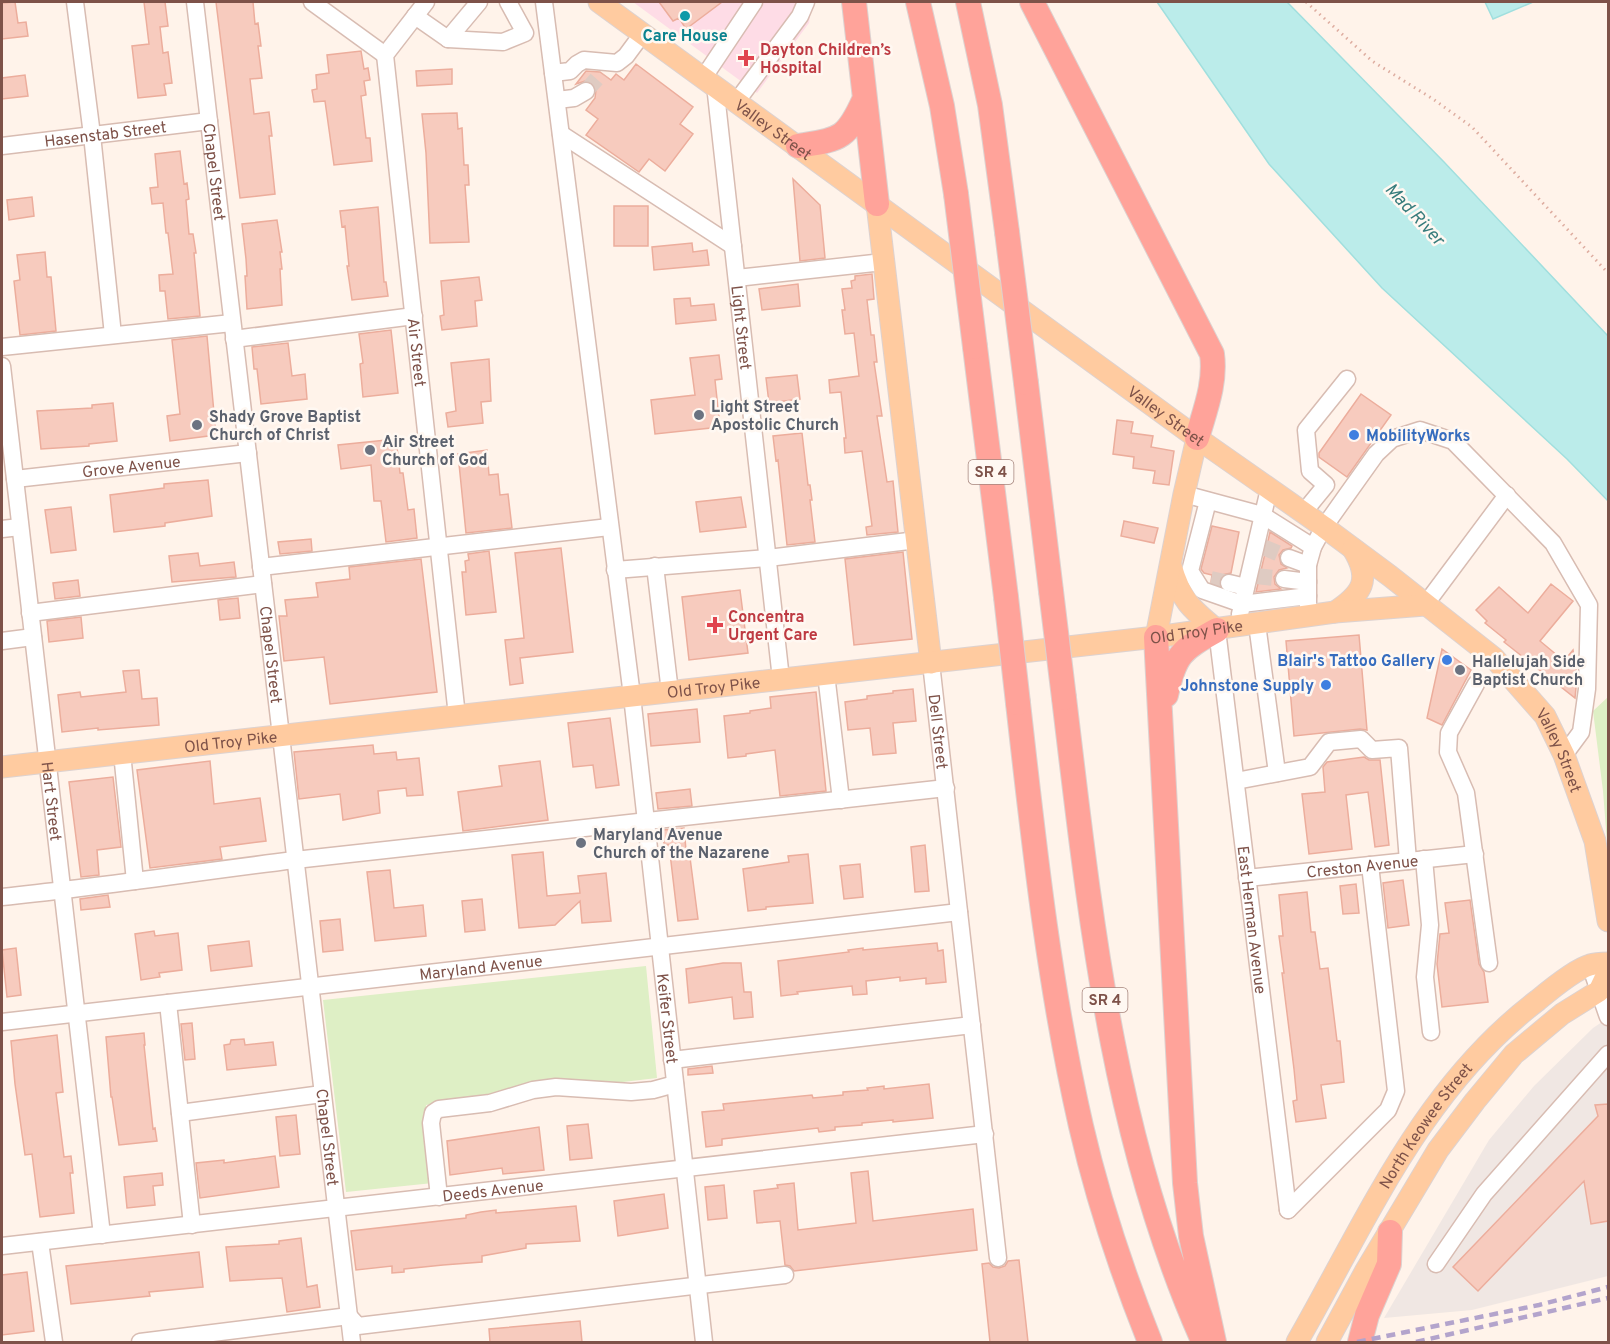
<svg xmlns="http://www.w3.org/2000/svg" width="1610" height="1344" font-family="Overpass,sans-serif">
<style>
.industrial{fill:#f0e7e3}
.medical{fill:#fedce6}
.green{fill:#deefc5}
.water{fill:#bbecea;stroke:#a0dfde;stroke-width:1.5}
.building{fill:#f7cbbe;stroke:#ecad9c;stroke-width:1.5}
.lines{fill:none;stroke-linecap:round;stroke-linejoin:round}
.minor-tunnel{stroke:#dfcbc2;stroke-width:16;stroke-dasharray:16 8;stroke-linecap:butt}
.minor-casing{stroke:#d8bcb2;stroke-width:19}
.major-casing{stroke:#ddd2d0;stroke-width:23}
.highway-casing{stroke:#ddd2d0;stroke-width:26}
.path{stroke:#deada0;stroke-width:3;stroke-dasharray:1.5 4.5;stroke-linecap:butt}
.minor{stroke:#fff;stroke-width:16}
.major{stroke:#ffcba0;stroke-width:21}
.highway{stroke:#ffa39a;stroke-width:24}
.rail{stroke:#b3a4cc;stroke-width:4.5;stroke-dasharray:9 6;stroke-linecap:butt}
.highway-bridge-casing{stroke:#ddd2d0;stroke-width:26;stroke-linecap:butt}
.highway-bridge{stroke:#ffa39a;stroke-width:24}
.culture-dot{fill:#0f9aa8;stroke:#fff8f2;stroke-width:2}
.health-dot{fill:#e0444e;stroke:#fff8f2;stroke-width:2}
.worship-dot{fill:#6b7280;stroke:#fff8f2;stroke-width:2}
.shop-dot{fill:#3f7fe0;stroke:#fff8f2;stroke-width:2}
.labels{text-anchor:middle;stroke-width:5;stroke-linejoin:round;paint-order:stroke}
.shield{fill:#fff8f2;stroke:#a5847c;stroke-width:1.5}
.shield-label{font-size:15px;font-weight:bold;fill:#7e5249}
.culture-label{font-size:16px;font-weight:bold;fill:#0d838f;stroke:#fff8f2}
.health-label{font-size:16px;font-weight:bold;fill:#be3a42;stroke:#fff8f2;text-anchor:start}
.street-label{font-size:16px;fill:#7e5249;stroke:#fff8f2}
.worship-label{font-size:16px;font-weight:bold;fill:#5b616d;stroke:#fff8f2;text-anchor:start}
.shop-label{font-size:16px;font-weight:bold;fill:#366cbe;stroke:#fff8f2;text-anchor:end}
.water-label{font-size:18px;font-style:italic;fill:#377c7c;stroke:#fff8f2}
</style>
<rect width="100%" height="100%" fill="#fff3ea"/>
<!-- industrial -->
<path class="industrial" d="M1608,1018V1276L1472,1310L1384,1318L1489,1140L1534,1086L1593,1028Z"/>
<!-- medical -->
<path class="medical" d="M633,2H812L809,23L757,93Z"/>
<!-- green -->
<path class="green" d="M1608,697V855L1603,791L1593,711Z
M646,966L657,1078L426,1105L433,1183L346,1192L323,1000Z"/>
<!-- water -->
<path class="water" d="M1157,2H1287L1444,162L1608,336V501L1567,459L1382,288L1269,164Z
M1485,2H1533L1493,19Z"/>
<!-- building -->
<path class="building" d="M15,2L18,23L26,22L28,36L2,39V3Z
M144,2H165L168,26L160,27L163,53L168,52L172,83L164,84L166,95L138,98L132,46L149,44Z
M216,2H253L255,24L258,23L261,46H258L262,78L250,79L254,114L269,112L272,136H269L275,194L240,198Z
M659,2H722L686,29L679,18L673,21Z
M361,51L364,69L368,68L370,80L364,81L366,95L361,96L366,138H370L372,161L334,165L325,101L314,102L312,90L317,89L316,75L329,73L327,55Z
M636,64L693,107L680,124L693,134L665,171L649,159L639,172L586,135L598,119L586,110L595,98L596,90L591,82L585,81L576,84L586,71L600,72L611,80L616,74L624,80Z
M452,69V84L417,86L416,71Z
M25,75L28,96L2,99V78Z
M457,113L458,129L462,128L464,165H468L469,185H465L469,242L430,243L426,153L422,114Z
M180,151L184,184L187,183L189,199L186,200L189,234H193L196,253H194L200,316L168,319L165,291H160L159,275L173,274L168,233H166L163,203L152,204L150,188L158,187L155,154Z
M793,179L820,205L825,258L800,261Z
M32,197L34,216L9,220L7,200Z
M614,206H648V246H614Z
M378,207L384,282H386L388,296L352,300L347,266H349L345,226L342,227L340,211Z
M277,220L282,252H280L282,269H280L282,305L247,309L245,276H247L246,259L242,224Z
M692,243L693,252L707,250L709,265L654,270L652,247Z
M45,252L47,277H51L56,331L20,335L14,281L20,280L17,255Z
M872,274L874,299L867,300L871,335H874L877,362H874L882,416H877L887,482L893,481L898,532L867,535L866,527L872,526L862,451L845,453L844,438H846L841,392L830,393L829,380L859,376L854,333L845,334L842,310H845L842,289L852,288L851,281L855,280V276Z
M479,277L482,300L475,301L477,326L442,330L440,316L444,315L441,281Z
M798,284L800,306L762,310L759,289Z
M690,298L691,306L714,304L716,320L676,324L674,299Z
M391,330L398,393L363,397L360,364L363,363L359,334Z
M207,336L216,435L170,441L167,416L180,414L172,340Z
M288,343L292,376L305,374L307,399L261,404L257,369H254L252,347Z
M719,355L722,379L715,380L720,427L655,434L651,400L695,395L690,358Z
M489,359L491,401L481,402L483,423L448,427L446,413L456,411L451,363Z
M797,375L800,399L769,403L766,378Z
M1361,394L1391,415L1347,477L1319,457V453Z
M113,403L117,441L89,444V446L41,449L37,411L92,408V405Z
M1117,420L1133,422L1131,433L1153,436L1151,447L1174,451L1169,485L1153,483L1155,471L1133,468L1134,457L1113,454Z
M802,433L808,485H810L812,500H810L815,542L787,545L778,460L776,461L773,436Z
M396,439L400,473H403L408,510L414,509L417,538L386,542L381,501H374L371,465L341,469L338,445Z
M487,450L489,475L498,474L500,495L508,494L512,528L466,533L458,454Z
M208,480L212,516L165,523V526L114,532L110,495L164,488V484Z
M741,497L746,527L700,532L696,502Z
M71,507L76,550L51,553L45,510Z
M1124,521L1158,528L1154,543L1121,536Z
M1212,526L1239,532L1231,573L1222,575L1219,585L1211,582L1212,575L1204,573L1201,569Z
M1270,532L1292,546L1291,548L1283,550L1279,555L1281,564L1287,568L1279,570L1274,577L1275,584L1281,589L1256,592Z
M311,539L312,551L280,554L278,542Z
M561,548L573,652L520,658L523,683L510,685L505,640L524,638L515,553Z
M489,551L496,612L466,615L462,572H466L465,561L469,560L468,554Z
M903,552L912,639L854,645L845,559Z
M198,553L200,566L234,562L236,577L172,582L169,556Z
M421,559L437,692L330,704L324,657L284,661L279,616H287L285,600L318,597L316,583L350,579L349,567Z
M78,580L80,596L55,599L53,583Z
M1551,584L1573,601L1540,641L1564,661L1573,650L1577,677L1575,698L1504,642L1506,640L1485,623L1487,621L1476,610L1499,587L1528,613Z
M740,590L748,653L689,660L682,597Z
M238,598L240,618L220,620L218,600Z
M81,617L83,638L49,642L47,621Z
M1359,635L1367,730L1360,729L1294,736L1286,641Z
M1442,649L1471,670L1442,725L1427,718Z
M139,670L142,699L157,698L159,725L98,730V728L62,732L58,695L80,692L81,697L126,692L123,671Z
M913,689L916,721L893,723L896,753L873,755L870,728L848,730L845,702L867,699V696L893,693V691Z
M816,692L826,791L780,796L775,750L746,754V756L728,758L724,716L750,713V711L771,708L770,697Z
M697,709L700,742L651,746L648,714Z
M610,718L619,785L596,788L593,765L573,767L568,723Z
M373,745L374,754L396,752L397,760L419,758L423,795L407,796L406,788L378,791L380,813L343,820L340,794L299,799L294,752Z
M1364,757L1369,760H1380L1389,845L1375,847L1368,792L1346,795L1352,849L1309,854L1302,794L1325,792L1323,767L1327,762Z
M210,761L214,804L260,798L266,841L220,847L222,859L150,868L137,770Z
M540,761L548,820L463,831L458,792L502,786L499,766Z
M113,777L121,847L97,850L99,875L81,877L69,782Z
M690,789L692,806L658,809L656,793Z
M684,828L686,850H689L698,919L678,921L669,845H664L663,830Z
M925,845L929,891L915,892L911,847Z
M543,852L547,896L580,893L578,876L606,873L611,921L582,923L580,901L555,925L519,928L512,855Z
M808,854L813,903L766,907V909L748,911L743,869L789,862L788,856Z
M860,864L863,897L844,899L840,866Z
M390,870L394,908L423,905L426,936L375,941L367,872Z
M1403,880L1409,925L1388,928L1383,883Z
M1356,884L1359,913L1343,914L1340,886Z
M1307,892L1311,932H1315L1320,969L1328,968L1337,1041H1340L1344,1082L1321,1085L1326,1118L1296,1122L1293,1101L1297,1100L1294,1069L1282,973H1284L1279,936H1283L1279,895Z
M108,895L110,907L81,910L80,899Z
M482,899L485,930L465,932L462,901Z
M1470,900L1479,964L1484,972L1488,1002L1442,1007L1437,964L1440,934L1449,933L1445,903Z
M340,919L343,950L323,952L320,921Z
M154,931L155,936L178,933L182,970L159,973L160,977L141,980L135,934Z
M249,941L252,966L211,971L208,946Z
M937,943L938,951L943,950L946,982L926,984V978L900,981V977L866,981L867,994L853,995L852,986L797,992L798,994L781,996L778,961L849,952L848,950L863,948V950Z
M16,948L21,995L7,997L2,950Z
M723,963H741L744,992H751L753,1017L734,1019L732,997L689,1003L686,969Z
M192,1023L195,1059L185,1060L181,1024Z
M144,1033L145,1045H144L153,1129L155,1128L157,1141L119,1145L112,1097H111L106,1037Z
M57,1035L63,1092L56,1093L64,1157L71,1156L73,1173H70L74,1213L40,1217L32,1154L25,1155L15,1084L11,1041Z
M244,1039L245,1045L273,1042L276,1065L227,1070L224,1045L230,1044L231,1040Z
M712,1066L713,1073L688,1075V1069Z
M929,1084L933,1118L893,1122V1120L862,1123V1125L835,1127V1130L819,1132L818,1128L722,1139V1145L706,1147L702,1112L724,1110L723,1104L812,1095L813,1098L843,1095V1092L868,1090L867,1088L884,1086V1089Z
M1608,1104V1221L1591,1224L1584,1181L1478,1291L1453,1267L1598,1116L1595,1105Z
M296,1115L300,1154L280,1156L276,1117Z
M588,1124L592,1158L570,1160L567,1126Z
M539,1127L544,1170L503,1174L502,1168L450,1175L447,1141Z
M275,1156L279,1187L200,1198L196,1163L224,1160V1163Z
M868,1171L873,1221L973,1209L977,1250L794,1271L790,1266L785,1265L780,1221L757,1223L754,1191L778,1188L777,1185L794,1183L798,1230L856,1223L851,1173Z
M162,1173L163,1185L153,1186L155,1205L127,1208L124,1177Z
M724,1185L727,1218L708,1220L705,1187Z
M664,1194L668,1228L618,1236L614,1201Z
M576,1206L580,1241L526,1244V1248L482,1256V1262L443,1265L404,1269V1272L392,1273V1266L356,1270L351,1231L466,1218V1215L481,1212L496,1210V1213Z
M301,1238L307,1287L317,1285L320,1307L287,1312L282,1278L230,1281L226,1247L279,1244V1241Z
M199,1252L203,1287L149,1292L150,1296L71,1304L66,1266Z
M1019,1260L1028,1342H990L982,1264L989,1263L993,1267L999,1268L1005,1266L1008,1261Z
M27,1272L34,1331L2,1335V1275Z
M580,1321L582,1342H490L489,1329Z"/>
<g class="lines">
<!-- minor-tunnel -->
<path class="minor-tunnel" d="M586,91L602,73
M1263,547L1289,558
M1256,576L1284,579
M1211,579L1229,583"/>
<defs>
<g id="minor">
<path d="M75,2L92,135L113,335"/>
<path id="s1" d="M195,2L352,1342"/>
<path d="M312,2L385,55"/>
<path id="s2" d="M426,2L385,55L457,716"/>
<path id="s3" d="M544,2L632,696L704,1342"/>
<path d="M415,16L448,39L503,42L525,33L508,2"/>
<path d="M448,39L479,2"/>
<path d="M553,73L570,71L577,64L584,60L617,63L626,56L643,33"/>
<path d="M704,77L754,2"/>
<path id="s4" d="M715,85L781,679"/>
<path d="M557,100L574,98L586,91"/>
<path d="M737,101L800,16L806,2"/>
<path d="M561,134L733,246"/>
<path id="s5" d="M2,146L209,121"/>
<path d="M737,278L883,262"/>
<path d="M234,339L414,316"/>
<path d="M2,347L232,323"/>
<path id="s6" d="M2,366L102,1235"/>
<path id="s7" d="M15,479L248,453"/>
<path d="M1184,494L1262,515L1313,547"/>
<path d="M1208,501L1190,571L1202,590L1242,604L1308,596"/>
<path d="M1303,513L1326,485L1310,471L1306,430L1347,379"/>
<path d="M2,529L20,527"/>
<path d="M1289,558L1308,565"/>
<path d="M655,566L670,692"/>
<path d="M261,567L609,527"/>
<path d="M615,570L768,558L917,540"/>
<path d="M1284,579L1308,582"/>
<path d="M1229,583L1246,587"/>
<path d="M1425,605L1507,495"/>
<path d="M30,613L263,584"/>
<path d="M1240,614L1269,489"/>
<path d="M1308,616V565L1313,547L1324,527L1376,454L1392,439L1420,430L1453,441L1553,543L1589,605L1587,689L1581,732L1564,755"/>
<path d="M1257,624L1277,773"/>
<path id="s8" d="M1217,630L1288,1210"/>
<path d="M2,641L33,637"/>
<path id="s9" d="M931,663L998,1258"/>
<path d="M826,674L841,800"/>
<path d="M1476,684L1449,733L1448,752L1466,793L1489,963"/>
<path d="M122,753L135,881"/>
<path d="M1236,781L1310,767L1329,742L1361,739L1372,750L1399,748L1408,861"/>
<path d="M1424,859L1430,925L1425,977L1431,1032"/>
<path id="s10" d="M1247,878L1475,854"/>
<path d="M2,897C100,887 197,872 295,860C512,835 729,813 946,788"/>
<path d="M1590,965L1608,1017"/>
<path d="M168,1003L192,1225"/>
<path id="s11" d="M2,1022L959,912"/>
<path d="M672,1060L972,1025"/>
<path d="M180,1113L322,1094"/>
<path d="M439,1197L431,1123L433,1113L439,1109L490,1103L533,1090L556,1087L631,1092L653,1090L675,1084"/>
<path d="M1288,1210L1388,1110L1396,1091L1370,865"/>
<path d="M40,1242L54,1342"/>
<path id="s12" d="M2,1246L985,1134"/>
<path d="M1436,1264L1484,1194L1608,1054"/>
<path d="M140,1342L349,1316L358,1326L785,1275"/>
</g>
<g id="major">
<path id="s13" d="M599,2L1197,438L1324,527L1390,576L1494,658L1545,716L1564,755L1595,841L1608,921"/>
<path d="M877,204L931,663"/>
<path d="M1171,566C1181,600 1190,608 1217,630"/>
<path d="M1335,612C1362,594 1372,580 1353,549"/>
<path d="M1156,637L1184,494L1197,438"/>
<path id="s14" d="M2,767L1156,637L1335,612L1425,605"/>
<path id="s15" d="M1297,1342C1367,1220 1422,1088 1538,1000C1550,990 1576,969 1590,965C1596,963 1603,963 1608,963"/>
<path d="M1327,1342L1365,1272L1438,1150L1475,1101L1514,1054L1562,1014L1599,991L1608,972"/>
</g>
<path id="highway" d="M854,2L877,204
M918,2L942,106L956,194
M968,2L990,105L1007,232
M1032,2L1212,354C1216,383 1205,410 1197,438
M798,146C840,139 846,140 864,100
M975,347L1006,597
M1026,383L1051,591
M1156,637L1185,1183L1191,1236L1214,1342
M1166,695C1175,654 1181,650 1217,630
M1064,698C1090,914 1112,1134 1201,1336
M1018,703C1034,845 1049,986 1081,1126C1098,1200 1122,1272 1150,1342
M1360,1342L1367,1315L1389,1264L1390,1232"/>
</defs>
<!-- minor casing -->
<use href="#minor" class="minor-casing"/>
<!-- major casing -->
<use href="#major" class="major-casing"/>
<!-- highway casing -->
<use href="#highway" class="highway-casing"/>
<!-- path -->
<path class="path" d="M1306,2L1372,61L1433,99L1472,127L1608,273"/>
<!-- minor -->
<use href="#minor" class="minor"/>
<!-- major -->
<use href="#major" class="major"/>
<!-- highway -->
<use href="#highway" class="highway"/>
<!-- rail -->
<path class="rail" d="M1357,1342L1539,1305L1608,1287
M1416,1342L1608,1298"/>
<defs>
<path id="highway-bridge" d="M956,194L975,347
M1007,232L1026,383
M1051,591L1064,698
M1006,597L1018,703"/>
</defs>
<!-- highway-bridge casing -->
<use href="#highway-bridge" class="highway-bridge-casing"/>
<!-- highway-bridge -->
<use href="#highway-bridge" class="highway-bridge"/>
</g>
<!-- markers -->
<circle class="culture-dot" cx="685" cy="16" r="6"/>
<g class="health-dot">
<path d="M743 49h6v6h6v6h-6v6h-6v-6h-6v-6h6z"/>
<path d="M712 616h6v6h6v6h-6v6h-6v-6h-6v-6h6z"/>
</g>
<g class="worship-dot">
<circle cx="699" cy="415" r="6"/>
<circle cx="197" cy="425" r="6"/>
<circle cx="370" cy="450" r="6"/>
<circle cx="1460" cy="670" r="6"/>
<circle cx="581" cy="843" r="6"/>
</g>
<g class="shop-dot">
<circle cx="1354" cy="435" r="6"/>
<circle cx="1447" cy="660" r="6"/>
<circle cx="1326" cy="685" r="6"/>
</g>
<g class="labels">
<!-- shield labels -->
<g class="shield">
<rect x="968.5" y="460" width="45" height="24" rx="4.5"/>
<rect x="1082.5" y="988" width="45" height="24" rx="4.5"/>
</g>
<g class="shield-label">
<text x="991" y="477">SR 4</text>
<text x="1105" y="1005">SR 4</text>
</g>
<!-- culture labels -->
<g class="culture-label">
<text x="685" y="41">Care House</text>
</g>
<!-- health labels -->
<g class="health-label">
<text x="760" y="55">Dayton Children’s<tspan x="760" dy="18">Hospital</tspan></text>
<text x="728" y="622">Concentra<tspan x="728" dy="18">Urgent Care</tspan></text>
</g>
<!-- street labels -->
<g class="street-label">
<text dy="6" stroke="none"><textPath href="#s13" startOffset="216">Valley Street</textPath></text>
<text dy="6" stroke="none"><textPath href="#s5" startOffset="104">Hasenstab Street</textPath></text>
<text dy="6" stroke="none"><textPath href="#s1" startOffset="171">Chapel Street</textPath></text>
<text dy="6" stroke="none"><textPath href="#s4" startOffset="244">Light Street</textPath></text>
<text dy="6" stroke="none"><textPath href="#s2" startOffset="366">Air Street</textPath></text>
<text dy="6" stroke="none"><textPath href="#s13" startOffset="702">Valley Street</textPath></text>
<text dy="6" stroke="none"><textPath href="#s7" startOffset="117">Grove Avenue</textPath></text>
<text dy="6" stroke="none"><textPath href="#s14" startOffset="1202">Old Troy Pike</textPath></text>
<text dy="6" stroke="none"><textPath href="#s1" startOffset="657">Chapel Street</textPath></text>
<text dy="6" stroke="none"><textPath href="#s14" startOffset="716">Old Troy Pike</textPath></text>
<text dy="6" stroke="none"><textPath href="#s9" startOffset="69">Dell Street</textPath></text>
<text dy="6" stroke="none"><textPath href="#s14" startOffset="230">Old Troy Pike</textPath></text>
<text dy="6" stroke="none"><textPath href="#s13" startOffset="1224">Valley Street</textPath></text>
<text dy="6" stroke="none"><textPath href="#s6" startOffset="438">Hart Street</textPath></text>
<text dy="6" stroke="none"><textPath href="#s10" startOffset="116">Creston Avenue</textPath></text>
<text dy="6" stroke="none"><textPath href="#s8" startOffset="292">East Herman Avenue</textPath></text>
<text dy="6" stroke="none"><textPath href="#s11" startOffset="482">Maryland Avenue</textPath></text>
<text dy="6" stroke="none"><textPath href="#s3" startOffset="1024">Keifer Street</textPath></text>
<text dy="6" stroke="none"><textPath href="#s15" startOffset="252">North Keowee Street</textPath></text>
<text dy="6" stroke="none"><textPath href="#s1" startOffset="1143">Chapel Street</textPath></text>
<text dy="6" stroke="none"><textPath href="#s12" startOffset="494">Deeds Avenue</textPath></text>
</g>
<!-- worship labels -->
<g class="worship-label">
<text x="711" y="412">Light Street<tspan x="711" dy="18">Apostolic Church</tspan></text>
<text x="209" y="422">Shady Grove Baptist<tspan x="209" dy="18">Church of Christ</tspan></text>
<text x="382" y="447">Air Street<tspan x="382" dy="18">Church of God</tspan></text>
<text x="1472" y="667">Hallelujah Side<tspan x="1472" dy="18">Baptist Church</tspan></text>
<text x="593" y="840">Maryland Avenue<tspan x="593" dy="18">Church of the Nazarene</tspan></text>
</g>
<!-- shop labels -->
<g class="shop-label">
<text x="1366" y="441" text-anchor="start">MobilityWorks</text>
<text x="1435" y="666">Blair's Tattoo Gallery</text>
<text x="1314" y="691">Johnstone Supply</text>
</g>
<!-- water labels -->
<g class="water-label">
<text transform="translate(1415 214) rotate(47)" y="6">Mad River</text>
</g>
</g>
<!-- border -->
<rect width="1610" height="1344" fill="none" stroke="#7e5249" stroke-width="6"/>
</svg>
